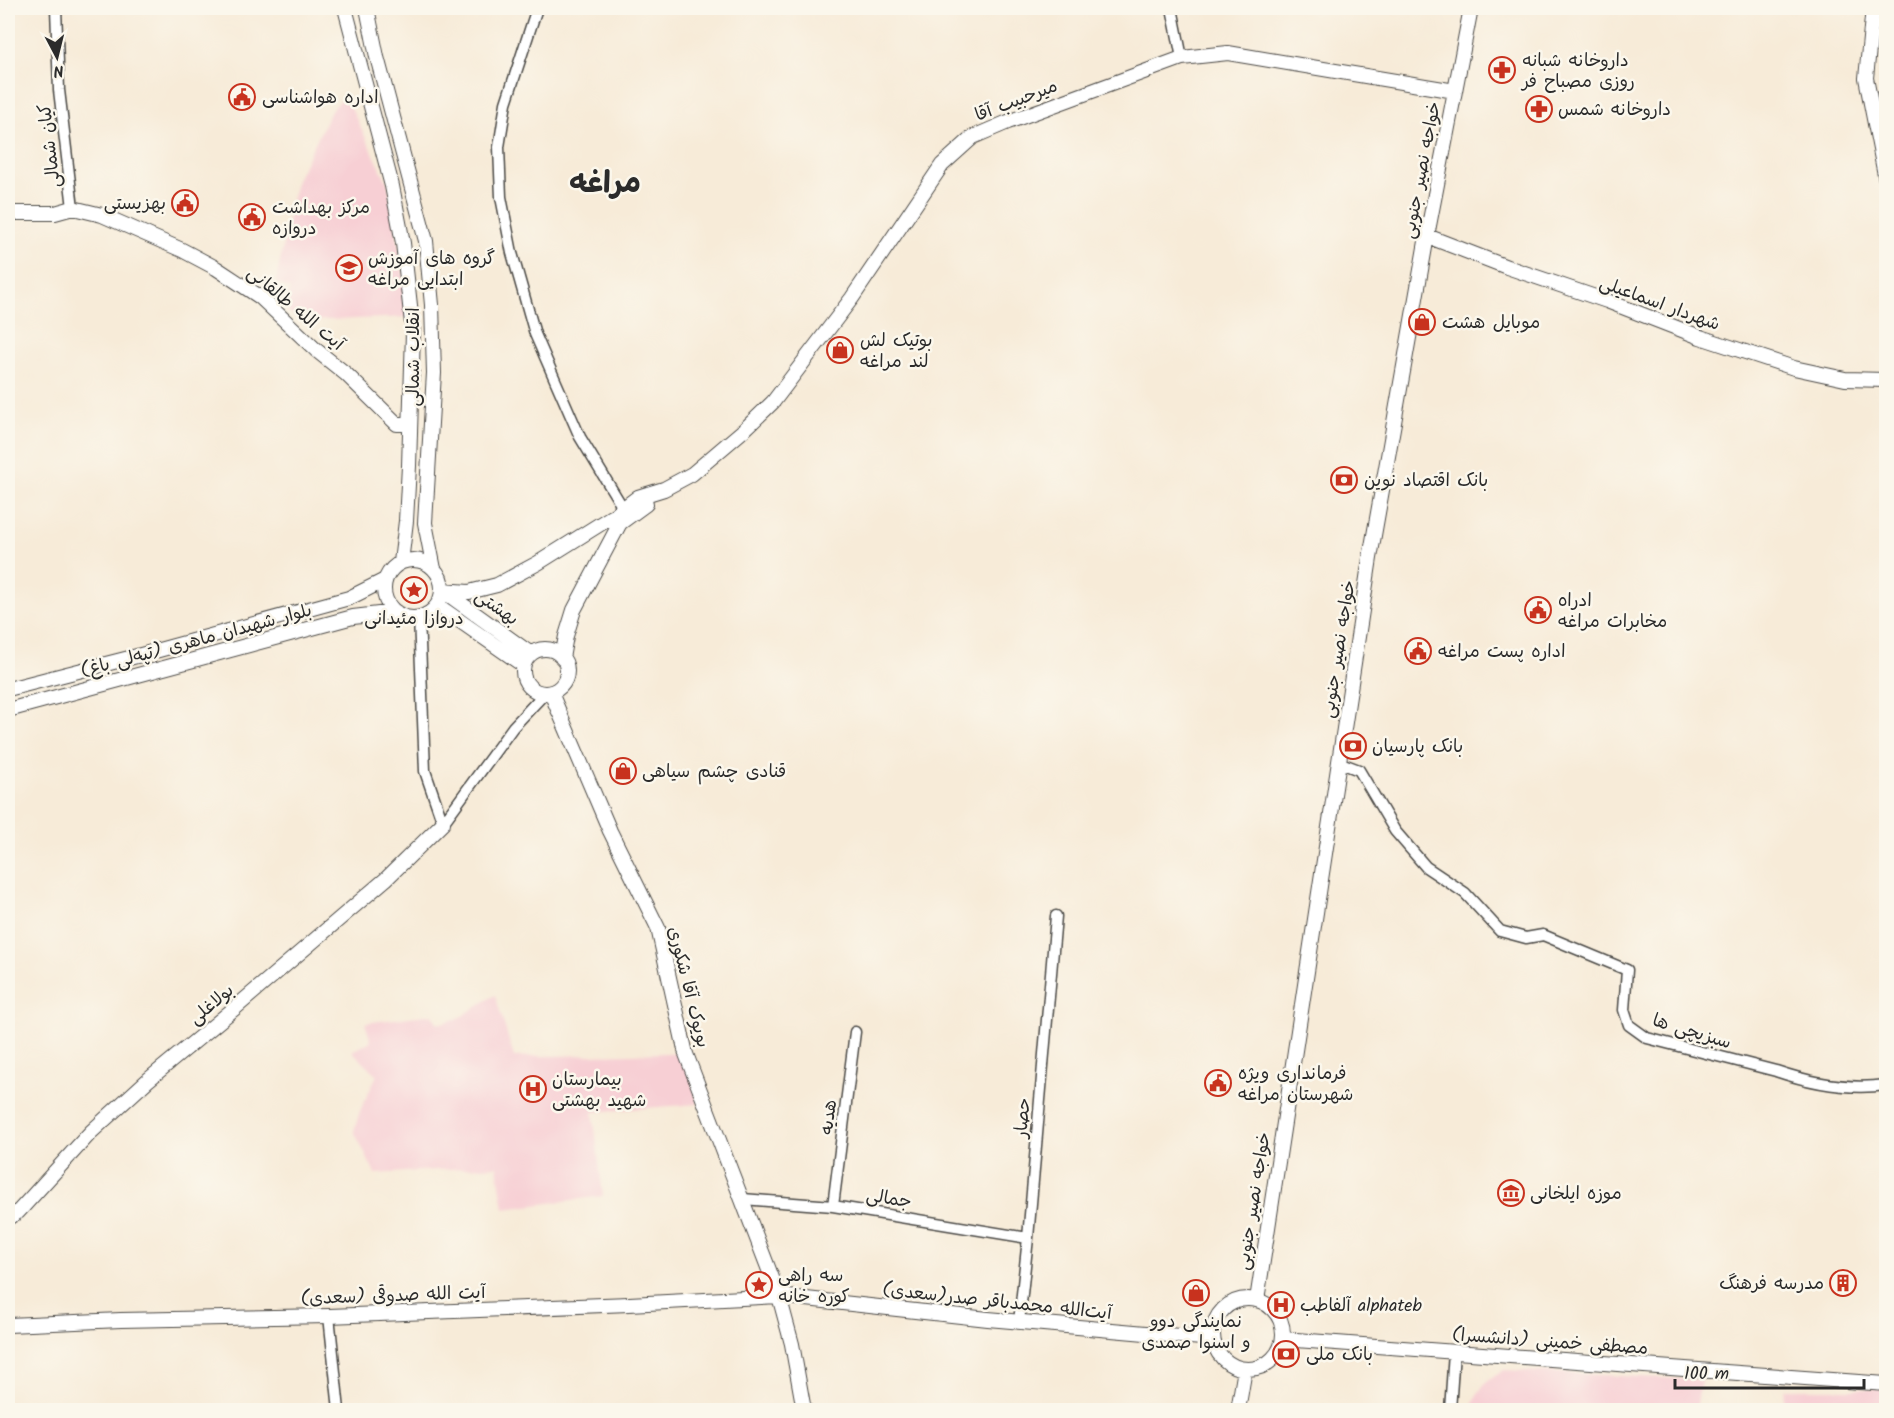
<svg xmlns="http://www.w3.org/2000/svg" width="1894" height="1418" font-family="Kalam,'Playpen Sans Arabic',sans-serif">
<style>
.built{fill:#f7cfd4}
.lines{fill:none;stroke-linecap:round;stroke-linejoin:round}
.minor-casing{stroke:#4a4845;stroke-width:13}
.tertiary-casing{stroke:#4a4845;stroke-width:16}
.minor{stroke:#fff;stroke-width:10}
.tertiary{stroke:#fff;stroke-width:14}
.labels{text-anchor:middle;stroke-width:5;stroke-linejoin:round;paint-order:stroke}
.poi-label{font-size:18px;fill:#2b2b2b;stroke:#fbf7ec;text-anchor:start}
.street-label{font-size:18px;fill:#2b2b2b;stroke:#fbf7ec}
.town-label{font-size:30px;font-weight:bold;fill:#2b2b2b;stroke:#fbf7ec}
</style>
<rect width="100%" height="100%" fill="#fbf7ec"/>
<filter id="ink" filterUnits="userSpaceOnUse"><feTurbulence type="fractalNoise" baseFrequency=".0167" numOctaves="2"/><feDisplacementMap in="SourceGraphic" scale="12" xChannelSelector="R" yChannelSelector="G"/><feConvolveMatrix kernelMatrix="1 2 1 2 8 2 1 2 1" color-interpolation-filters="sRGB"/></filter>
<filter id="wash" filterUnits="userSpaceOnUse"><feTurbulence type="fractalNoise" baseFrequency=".008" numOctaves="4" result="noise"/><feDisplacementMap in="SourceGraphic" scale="24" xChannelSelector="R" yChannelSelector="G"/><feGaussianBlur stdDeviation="1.35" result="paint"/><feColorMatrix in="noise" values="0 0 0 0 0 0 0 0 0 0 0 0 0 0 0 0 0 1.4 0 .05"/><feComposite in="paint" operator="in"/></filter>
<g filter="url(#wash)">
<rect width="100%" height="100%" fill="#f7ebd8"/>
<!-- built -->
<path class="built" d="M345,95L388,184L411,317L302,321L285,310L290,289L276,282L296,181L331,111Z
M495,995L514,1057L668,1053L686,1054L698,1104L593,1112L603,1196L504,1209L497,1166L375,1174L354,1131L360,1111L377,1075L352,1051L371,1041L365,1023L432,1014L438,1024L459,1018Z
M1504,1370L1701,1380L1696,1410H1470V1407L1485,1383Z
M1785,1389H1886V1410H1783Z"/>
</g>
<g filter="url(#ink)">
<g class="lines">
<defs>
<path id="minor" d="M56,8L59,90L73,208
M537,8L506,103L499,147L501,197L512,253L535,334L580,437L623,508
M1172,8L1182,58
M419,617L425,771L443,823
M1338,762L1359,770L1395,831L1426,867L1465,893L1500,931L1526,938L1543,935L1627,970L1624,1010L1629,1025L1647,1038L1776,1071C1811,1083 1849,1090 1886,1085
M443,823L513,727L544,694
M743,1199L833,1206L1028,1238
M833,1206L855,1032
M329,1316L339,1410
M1019,1322L1028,1238L1056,916
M1450,1410L1454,1352"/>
<path id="tertiary" d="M345,8L392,186L403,243L413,332L409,466L406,521L401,562
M367,8L377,57L426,241L432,305L434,373L425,523L434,569
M1873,8L1866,78L1886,180
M8,213H55L73,208L102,215L182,250L216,268L260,297L316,350L346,374L397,424H410
M1427,236L1507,267L1607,301L1700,337L1794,368L1845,379L1886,380
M638,497L664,489L692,474L745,429L773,402L852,298L942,165L973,137L1008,122L1182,58L1228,53L1455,91
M638,497H643L645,499L646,504L620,523L613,521V516Z
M384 589a29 29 0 1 1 58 0a29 29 0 1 1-58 0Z
M442,590L469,592L497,585L538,563L613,516
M442,590L531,654
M437,605L523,665
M523 671a22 22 0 1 1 44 0a22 22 0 1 1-44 0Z
M562,658L566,636L574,610L620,523
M8,689L137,656L349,598L385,580
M551,693L610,831L658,928L686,1054L779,1296L792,1344L804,1410
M8,710L353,617L396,612
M8,1218L18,1212L91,1132L148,1080L235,1008L386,879L443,823
M1213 1334a35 35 0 1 1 70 0a35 35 0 1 1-70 0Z
M1257,1300L1370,558L1427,236L1471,8
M8,1325L121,1320L329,1316L629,1304L779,1296L988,1319L1213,1339
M1283,1339L1886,1384
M1238,1410L1245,1369"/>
</defs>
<!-- minor casing -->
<use href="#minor" class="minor-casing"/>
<!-- tertiary casing -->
<use href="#tertiary" class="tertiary-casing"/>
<!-- minor -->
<use href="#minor" class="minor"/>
<!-- tertiary -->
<use href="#tertiary" class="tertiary"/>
</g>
</g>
<!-- icons -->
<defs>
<symbol id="pharmacy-ring" viewBox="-11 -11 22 22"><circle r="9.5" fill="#fbf7ec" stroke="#c8321e" stroke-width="1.5"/><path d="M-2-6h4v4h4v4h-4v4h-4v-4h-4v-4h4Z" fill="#c8321e"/></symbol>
<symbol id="civic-ring" viewBox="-11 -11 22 22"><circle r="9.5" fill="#fbf7ec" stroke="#c8321e" stroke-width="1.5"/><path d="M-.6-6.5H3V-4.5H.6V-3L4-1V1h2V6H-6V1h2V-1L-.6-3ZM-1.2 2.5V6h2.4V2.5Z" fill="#c8321e"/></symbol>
<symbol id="school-ring" viewBox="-11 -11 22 22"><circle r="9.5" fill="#fbf7ec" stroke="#c8321e" stroke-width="1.5"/><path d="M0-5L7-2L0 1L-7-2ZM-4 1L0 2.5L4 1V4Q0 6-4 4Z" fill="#c8321e"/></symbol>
<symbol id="shop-ring" viewBox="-11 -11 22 22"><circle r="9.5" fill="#fbf7ec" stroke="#c8321e" stroke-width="1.5"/><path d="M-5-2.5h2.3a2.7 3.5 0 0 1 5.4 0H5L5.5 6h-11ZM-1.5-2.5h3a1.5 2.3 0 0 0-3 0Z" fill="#c8321e"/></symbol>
<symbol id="bank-ring" viewBox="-11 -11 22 22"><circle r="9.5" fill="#fbf7ec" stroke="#c8321e" stroke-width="1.5"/><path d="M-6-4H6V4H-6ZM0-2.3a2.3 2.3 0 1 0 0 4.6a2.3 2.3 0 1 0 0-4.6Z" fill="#c8321e"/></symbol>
<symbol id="sight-ring" viewBox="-11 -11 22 22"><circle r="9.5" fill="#fbf7ec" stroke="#c8321e" stroke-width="1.5"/><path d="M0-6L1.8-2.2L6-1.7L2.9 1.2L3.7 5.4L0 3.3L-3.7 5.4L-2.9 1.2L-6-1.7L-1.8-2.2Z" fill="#c8321e"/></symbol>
<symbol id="hospital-ring" viewBox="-11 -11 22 22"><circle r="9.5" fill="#fbf7ec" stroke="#c8321e" stroke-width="1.5"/><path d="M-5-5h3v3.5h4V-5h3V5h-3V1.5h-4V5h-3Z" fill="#c8321e"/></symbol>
<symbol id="museum-ring" viewBox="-11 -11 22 22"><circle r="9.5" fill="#fbf7ec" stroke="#c8321e" stroke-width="1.5"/><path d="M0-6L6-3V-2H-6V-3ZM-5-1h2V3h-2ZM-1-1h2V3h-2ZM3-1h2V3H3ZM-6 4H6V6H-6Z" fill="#c8321e"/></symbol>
<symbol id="building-ring" viewBox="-11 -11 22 22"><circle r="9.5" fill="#fbf7ec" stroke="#c8321e" stroke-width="1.5"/><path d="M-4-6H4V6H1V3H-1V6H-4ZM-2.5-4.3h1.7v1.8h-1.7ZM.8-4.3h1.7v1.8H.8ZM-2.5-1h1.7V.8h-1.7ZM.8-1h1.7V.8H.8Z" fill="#c8321e"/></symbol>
</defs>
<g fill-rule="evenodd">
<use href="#pharmacy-ring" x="1487" y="55" width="30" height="30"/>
<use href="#civic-ring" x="227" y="82" width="30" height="30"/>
<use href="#pharmacy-ring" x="1524" y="94" width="30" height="30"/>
<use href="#civic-ring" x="170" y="188" width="30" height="30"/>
<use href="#civic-ring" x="237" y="202" width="30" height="30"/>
<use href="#school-ring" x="334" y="253" width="30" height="30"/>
<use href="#shop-ring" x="1407" y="307" width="30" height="30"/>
<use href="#shop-ring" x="825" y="335" width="30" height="30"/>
<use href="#bank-ring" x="1329" y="465" width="30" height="30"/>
<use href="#sight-ring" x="399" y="575" width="30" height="30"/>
<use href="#civic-ring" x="1523" y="595" width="30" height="30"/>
<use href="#civic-ring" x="1403" y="636" width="30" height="30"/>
<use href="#bank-ring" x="1338" y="731" width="30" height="30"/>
<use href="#shop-ring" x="608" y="756" width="30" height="30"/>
<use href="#civic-ring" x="1203" y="1068" width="30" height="30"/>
<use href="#hospital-ring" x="518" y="1074" width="30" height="30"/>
<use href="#museum-ring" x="1496" y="1178" width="30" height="30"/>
<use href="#building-ring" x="1828" y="1268" width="30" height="30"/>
<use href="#sight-ring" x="744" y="1270" width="30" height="30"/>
<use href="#shop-ring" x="1181" y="1278" width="30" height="30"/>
<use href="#hospital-ring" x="1266" y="1290" width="30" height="30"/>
<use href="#bank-ring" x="1271" y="1339" width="30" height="30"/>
</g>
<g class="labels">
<!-- poi labels -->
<g class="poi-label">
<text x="1522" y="66">داروخانه شبانه<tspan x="1522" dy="21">روزی مصباح فر</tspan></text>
<text x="262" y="103">اداره هواشناسی</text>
<text x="1558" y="115">داروخانه شمس</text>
<text x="166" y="209" text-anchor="end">بهزیستی</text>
<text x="272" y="213">مرکز بهداشت<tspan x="272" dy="21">دروازه</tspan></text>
<text x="368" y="264">گروه های آموزش<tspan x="368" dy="21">ابتدایی مراغه</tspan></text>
<text x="1442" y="328">موبایل هشت</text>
<text x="860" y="346">بوتیک لش<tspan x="860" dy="21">لند مراغه</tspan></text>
<text x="1364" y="486">بانک اقتصاد نوین</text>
<text x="1558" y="606">ادراه<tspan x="1558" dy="21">مخابرات مراغه</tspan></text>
<text x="414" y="624" text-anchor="middle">دروازا مئیدانی</text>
<text x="1438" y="657">اداره پست مراغه</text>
<text x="1372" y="752">بانک پارسیان</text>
<text x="642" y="777">قنادی چشم سیاهی</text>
<text x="1238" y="1079">فرمانداری ویژه<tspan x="1238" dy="21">شهرستان مراغه</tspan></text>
<text x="552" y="1085">بیمارستان<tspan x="552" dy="21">شهید بهشتی</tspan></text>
<text x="1530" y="1199">موزه ایلخانی</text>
<text x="778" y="1281">سه راهی<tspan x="778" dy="21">کوره خانه</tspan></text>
<text x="1824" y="1289" text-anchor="end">مدرسه فرهنگ</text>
<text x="1300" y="1311">آلفاطب alphateb</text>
<text x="1196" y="1327" text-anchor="middle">نمایندگی دوو<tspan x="1196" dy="21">و اسنوا صمدی</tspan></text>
<text x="1306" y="1360">بانک ملی</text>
</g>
<!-- street labels -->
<g class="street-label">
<text transform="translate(1016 100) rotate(-21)" y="6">میرحبیب آقا</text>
<text transform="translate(49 146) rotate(-97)" y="6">کیان شمالی</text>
<text transform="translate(1421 170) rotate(-79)" y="6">خواجه نصیر جنوبی</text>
<text transform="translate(1660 303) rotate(20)" y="6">شهردار اسماعیلی</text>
<text transform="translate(296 308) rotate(40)" y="6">آیت الله طالقانی</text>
<text transform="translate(413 357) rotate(-90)" y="6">انقلاب شمالی</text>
<text transform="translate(497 607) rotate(35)" y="6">بهشتی</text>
<text transform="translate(196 640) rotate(-15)" y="6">بلوار شهیدان ماهری (تپه‌لی باغ)</text>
<text transform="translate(1338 649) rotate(-81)" y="6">خواجه نصیر جنوبی</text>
<text transform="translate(689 987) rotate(76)" y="6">بویوک آقا شکوری</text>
<text transform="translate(211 1004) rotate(-40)" y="6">بولاغلی</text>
<text transform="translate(1692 1031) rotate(17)" y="6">سبزیچی ها</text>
<text transform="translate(828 1117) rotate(-83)" y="6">هدیه</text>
<text transform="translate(1022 1118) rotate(-85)" y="6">حصار</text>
<text transform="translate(889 1198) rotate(9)" y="6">جمالی</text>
<text transform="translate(1253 1201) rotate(-81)" y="6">خواجه نصیر جنوبی</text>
<text transform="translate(393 1295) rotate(-2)" y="6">آیت الله صدوقی (سعدی)</text>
<text transform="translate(997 1301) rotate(6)" y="6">آیت‌الله محمدباقر صدر(سعدی)</text>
<text transform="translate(1550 1341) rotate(4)" y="6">مصطفی خمینی (دانشسرا)</text>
</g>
<!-- town labels -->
<g class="town-label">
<text x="605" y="192">مراغه</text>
</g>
</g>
<!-- margin -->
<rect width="1894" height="1418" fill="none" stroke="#fbf7ec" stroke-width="30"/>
<!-- north arrow -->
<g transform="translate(57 57) rotate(173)" stroke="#fbf7ec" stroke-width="4.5" paint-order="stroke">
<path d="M0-4.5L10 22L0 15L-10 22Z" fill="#2b2b2b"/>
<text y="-9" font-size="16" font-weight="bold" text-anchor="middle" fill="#2b2b2b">N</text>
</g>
<!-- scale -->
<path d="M1675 1379v9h189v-9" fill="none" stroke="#2b2b2b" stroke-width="3"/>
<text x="1684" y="1379" font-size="18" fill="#2b2b2b" stroke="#fbf7ec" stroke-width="4.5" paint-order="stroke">100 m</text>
</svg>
